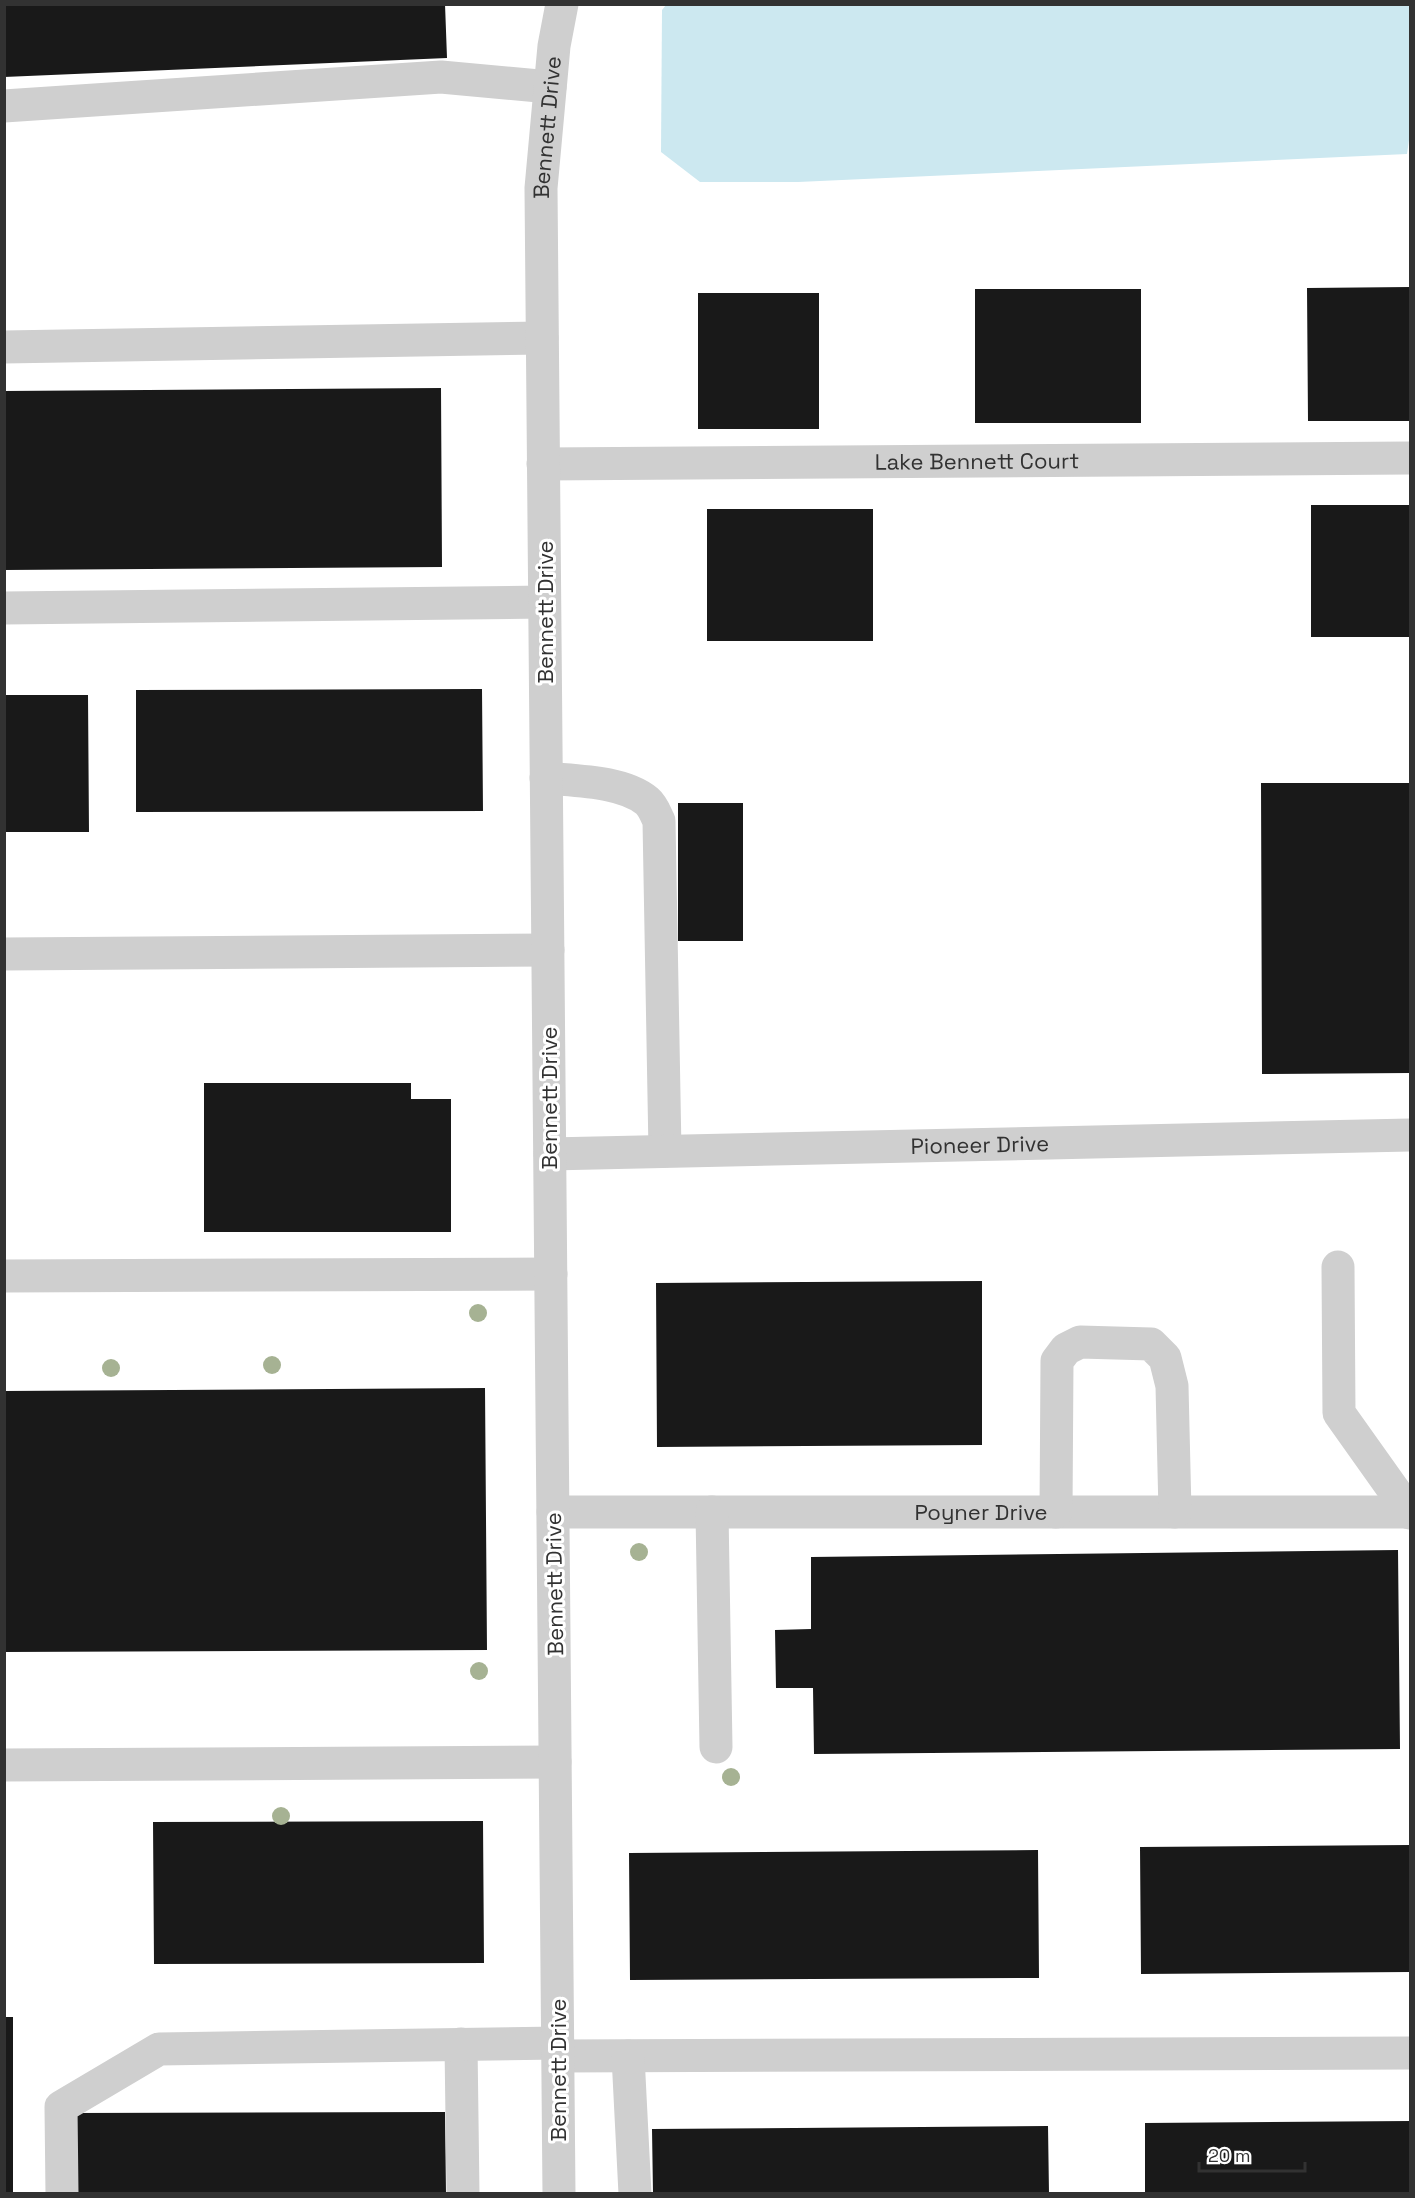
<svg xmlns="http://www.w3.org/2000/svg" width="1415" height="2198" font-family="'Space Grotesk',sans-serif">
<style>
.water{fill:#cce8f0}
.building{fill:#191919}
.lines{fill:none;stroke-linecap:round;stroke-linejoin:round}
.minor{stroke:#cfcfcf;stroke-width:33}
.tree{fill:#a6b293}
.labels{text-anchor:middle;stroke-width:6;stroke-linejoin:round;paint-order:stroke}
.street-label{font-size:22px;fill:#323232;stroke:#fff}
</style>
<rect width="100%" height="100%" fill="#fff"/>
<!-- water -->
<path class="water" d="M666,5H1409L1410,133L1407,154L798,182H700L661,152L662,10Z"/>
<!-- building -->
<path class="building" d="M4,4H445L447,58L4,77Z
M1410,287V421H1308L1307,288Z
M975,289H1141V423H975Z
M698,293H819V429H698Z
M441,388L442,567L4,570V391Z
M1311,505H1410V637H1311Z
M707,509H873V641H707Z
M482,689L483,811L136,812V690Z
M4,695H88L89,832H4Z
M1261,783H1410V1073L1262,1074Z
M678,803H743V941H678Z
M204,1083H411V1099H451V1232H204Z
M982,1281V1445L657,1447L656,1283Z
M485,1388L487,1650L4,1652V1391Z
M1398,1550L1400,1749L814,1754L813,1688H776L775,1630L811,1629V1557Z
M483,1821L484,1963L154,1964L153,1822Z
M1410,1845V1972L1141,1974L1140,1847Z
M1038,1850L1039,1978L630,1980L629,1853Z
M4,2017H13V2194H4Z
M445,2112L446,2194H75V2113Z
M1410,2121V2194H1145V2123Z
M1048,2126L1049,2194H653L652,2129Z"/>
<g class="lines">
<!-- minor -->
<g class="minor">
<path d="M4,106L441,77L550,87"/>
<path d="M4,347L542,338"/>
<path id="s1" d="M543,464L1410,458"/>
<path d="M4,608L544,602"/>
<path d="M546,778C576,781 623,781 647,801C653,806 656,815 659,821L665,1151"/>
<path d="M4,954L548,950"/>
<path id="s2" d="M550,1154L1410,1135"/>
<path d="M1338,1267L1339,1413L1410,1513"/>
<path d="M4,1276L551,1274"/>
<path id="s3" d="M553,1512H1408"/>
<path d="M712,1512L716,1747"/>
<path d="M1056,1512L1057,1361L1066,1349L1080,1342L1151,1344L1165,1358L1172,1386L1175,1512"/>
<path d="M4,1765L555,1762"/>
<path d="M461,2044L463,2194"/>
<path d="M558,2056L1410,2053"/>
<path d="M628,2056L635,2194"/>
<path d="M62,2194L61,2107L159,2049L558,2043"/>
<path id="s4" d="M559,2194L541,188L554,46L562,4"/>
</g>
</g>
<!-- trees -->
<g class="tree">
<circle cx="478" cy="1313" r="9"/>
<circle cx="272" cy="1365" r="9"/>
<circle cx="111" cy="1368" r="9"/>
<circle cx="639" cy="1552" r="9"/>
<circle cx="479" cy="1671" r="9"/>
<circle cx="731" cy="1777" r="9"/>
<circle cx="281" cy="1816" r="9"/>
</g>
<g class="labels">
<!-- street labels -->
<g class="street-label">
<text dy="8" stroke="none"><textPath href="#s4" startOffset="2067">Bennett Drive</textPath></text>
<text dy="8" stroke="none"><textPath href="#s1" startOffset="434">Lake Bennett Court</textPath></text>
<text transform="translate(545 612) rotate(-90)" y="8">Bennett Drive</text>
<text transform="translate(549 1098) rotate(-90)" y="8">Bennett Drive</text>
<text dy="8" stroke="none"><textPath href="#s2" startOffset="430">Pioneer Drive</textPath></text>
<text dy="8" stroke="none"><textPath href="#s3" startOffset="428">Poyner Drive</textPath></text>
<text transform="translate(554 1584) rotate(-91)" y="8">Bennett Drive</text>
<text transform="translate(558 2070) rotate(-90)" y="8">Bennett Drive</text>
</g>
</g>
<!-- border -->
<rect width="1415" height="2198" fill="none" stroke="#323232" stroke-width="12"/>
<!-- scale -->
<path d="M1199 2162v9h106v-9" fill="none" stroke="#323232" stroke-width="3"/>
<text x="1208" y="2162" font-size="18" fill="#323232" stroke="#ffffff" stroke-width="4.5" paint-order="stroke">20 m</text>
</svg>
